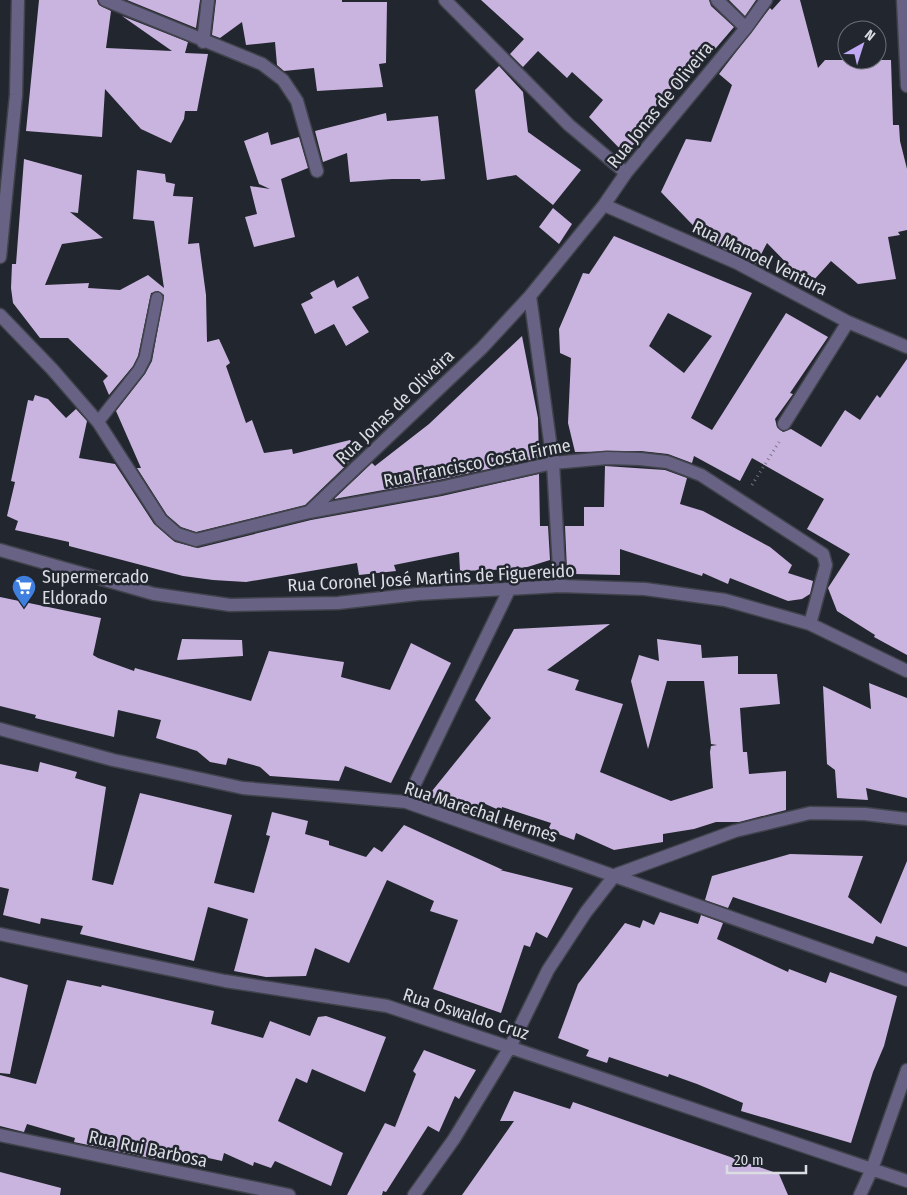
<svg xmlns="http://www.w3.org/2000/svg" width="907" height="1195" font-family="'Fira Sans Condensed',sans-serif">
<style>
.building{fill:#c9b4df;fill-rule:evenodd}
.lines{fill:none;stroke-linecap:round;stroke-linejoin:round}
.lane-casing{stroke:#40434b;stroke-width:14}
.street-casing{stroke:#40434b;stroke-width:15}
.path{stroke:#767981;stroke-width:3;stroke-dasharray:1 4;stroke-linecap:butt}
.lane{stroke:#686285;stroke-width:11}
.street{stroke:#686285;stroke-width:12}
.labels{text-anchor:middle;stroke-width:5;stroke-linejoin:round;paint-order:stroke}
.street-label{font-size:18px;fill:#dbdde3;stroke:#22262e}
.poi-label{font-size:18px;fill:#dbdde3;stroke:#22262e;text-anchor:start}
</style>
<rect width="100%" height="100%" fill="#22262e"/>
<!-- building -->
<path class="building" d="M39,0H97L99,5L111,11L106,48L172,51L122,16L188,42L185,53L208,54L197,111H185L184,119L171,143L141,129L105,89L102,137L26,131Z
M127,0H200L196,28Z
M216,0H342V2H387L386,63L379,64L383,87L317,91L314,68L284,71L277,65L275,42L246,45L242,22L220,38L212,35Z
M481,0H709L711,6L734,27L704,62L700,58L678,87L675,84L649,115L655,120L625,154L589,117L603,100L572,72L567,78L538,51L523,67L510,54L524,39Z
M729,0H756L745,16Z
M781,0H800L818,68L825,60H891L893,125H899L900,141L907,169V230L898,232L900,235L888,237L896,279L858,284L831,261L813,281H804L767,243L756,264L709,242L661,192L686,139L711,142L732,85L719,74L770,8L772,10Z
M499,66L523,92L528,132L581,170L553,205L516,175L487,180L475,90Z
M386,113L387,121L438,116L445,179L421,181L420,179H392L350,182L347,153L323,162L315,131Z
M268,132L271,145L299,137L308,168L281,179L295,237L254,247L245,217L257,214L250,186L270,189L259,184L244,141Z
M24,159L82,175L78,213L70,212L103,238L62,244L45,285L89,283L88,288L120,290L148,275L164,288L154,221L133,219L137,170L165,174L166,182L175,184L173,196L193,197L188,244L199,243L206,295L207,342L219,339L230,363L226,366L246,423L252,420L264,453L292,449L293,454L350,440L361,451L305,505L196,532L181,527L167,515L137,468H141L116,411L145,374L152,361L164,295L158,291L151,293L138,356L133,366L109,395L103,381L108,376L68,338H40L13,303L11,288L12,264H16Z
M553,208L572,224L559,244L539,227Z
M614,236L752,293L691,418L712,430L786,313L828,337L790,393L793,394L775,419L777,427L783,432L791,429L821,447L845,410L860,420L877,395L880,398L907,359V655L874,637L875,635L837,611L828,588L850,554L807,529L824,499L752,458L740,481L694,456L692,463L668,454L641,451L575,452L568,423L571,358L560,353L559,329L583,273L589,274ZM668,313L712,336L684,373L649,346Z
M358,276L369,298L352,307L369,332L346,346L334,324L315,334L301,304L313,298L310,293L334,280L337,288Z
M522,336L538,418L539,458L438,480L334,499L372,463L375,466L429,424Z
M35,395L48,399L66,418L76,409L87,421L79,458L115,464L154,524L175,542L198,548L311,520L442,496L539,474L540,526H548L550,560L521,569L460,571L459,552L394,565L396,571L359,575L357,563L246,582L213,580L183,576L69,546V542L15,530L18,521L7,516L15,482L11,481L28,400L33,401Z
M605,466L665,470L687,478L680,504L703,511L770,547L792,565L788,573L813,581L810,594L802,599L788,601L730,578L728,584L703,573L702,576L620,549V575L575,574L574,571L567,570L565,526H584V507H604Z
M0,597L101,618L93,655L98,658L134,671L135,668L251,701L269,651L344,662L341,677L390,690L411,643L451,663L391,783L345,766L339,781L270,776L260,767L228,758L226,765L210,762L197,751L156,738L161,720L118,710L114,737L35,718L36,715L0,706Z
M610,624L547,670L579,680L575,690L623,704L600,772L671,801L713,788L710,752L711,746L717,745L711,744L704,681H667L648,749L631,681L639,655L659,661L657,639L701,645L702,658L738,656V674H777L780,704L740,708L743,752H747L749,774L786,771V810L739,822H716L694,829L663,834V842L614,850L576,833L574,840L548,830L551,823L502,807L501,811L481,802L476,814L428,796L491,718L475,700L514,629Z
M182,639L242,640L243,656L177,660Z
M869,683L907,698V798L866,788L868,800L837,798L835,770L827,764L823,686L871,709Z
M40,762L77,772L75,778L106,787L92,880L113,885L140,793L232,815L214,883L254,893L270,836L266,835L272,812L308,821L305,834L329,841V845L366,857L374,847L382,852L404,825L503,870H500L573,888L547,938L536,932L530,947L524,945L501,1013L433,989L458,920L430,911L434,901L387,880L349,963L315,948L306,976L266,977L234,971L248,919L208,907L194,961L80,934L83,926L41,918L40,924L3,915L9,889L0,887V764L38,772Z
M790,854L863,856L848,897L881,924L907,861V947L876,936L873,944L733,897L728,908L705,900L712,876Z
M660,912L698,924L701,915L723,923L717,939L788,972L789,969L826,983L830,972L897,996L884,1046L873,1072L851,1143L741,1111L743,1103L697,1084L669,1074L668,1077L609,1057L607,1063L586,1056L589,1050L558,1038L578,984L625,923L640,928L643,920L654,925Z
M0,977L28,985L10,1074L0,1073Z
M67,980L101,987L102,985L214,1011L211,1024L263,1038L270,1021L310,1036L318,1017L326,1016L386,1037L365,1092L312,1069L307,1083L296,1078L278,1121L343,1153L331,1186L275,1161L271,1168L254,1162L253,1166L224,1153L222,1161L172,1150V1153L156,1151L155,1159L74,1142L75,1138L27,1124L24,1132L0,1126V1075L36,1084Z
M424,1050L476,1070L459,1099L455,1096L439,1132L428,1126L386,1192L383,1191L382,1195H347L385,1123L395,1127L416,1074L413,1071Z
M514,1091L570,1109L573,1102L779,1174L788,1195H462L514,1121H500Z
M0,1172L61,1188L60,1195H0Z"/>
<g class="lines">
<defs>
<path id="lane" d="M98,422L139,370L145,358L157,298"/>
<path id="street" d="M105,0L262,64L283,80L297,101L317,171
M445,0L569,125L626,173
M717,0L746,28
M903,0L907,86
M203,42L208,0
M604,205L737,263L848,322L907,347
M0,257L16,95L18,0
M530,296L553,463L560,586
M0,315L52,369L98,422L161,520L177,534L196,540L309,512L440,488L553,463L607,458L640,459L667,462L701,475L823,554L826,565L810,624
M784,424L848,322
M309,512L482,348L530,296L604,205L626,173L746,28L766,0
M0,550L154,594L230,605L338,603L418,594L560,586L645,589L725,600L810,624L907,671
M0,729L113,760L243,788L406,802L907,980
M406,802L510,588
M0,934L225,981L387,1006L907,1181
M0,1135L289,1195
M414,1195L454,1139L510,1047L548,970L586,912L615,875L735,831L810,813L865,814L907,819
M860,1195L872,1169L907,1070"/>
</defs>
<!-- lane casing -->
<use href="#lane" class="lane-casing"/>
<!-- street casing -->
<use href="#street" class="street-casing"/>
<!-- path -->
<path class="path" d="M752,485L779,442"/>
<!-- lane -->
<use href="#lane" class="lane"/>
<!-- street -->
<use href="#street" class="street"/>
</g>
<!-- icons -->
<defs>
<symbol id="supermarket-pin" viewBox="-11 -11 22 30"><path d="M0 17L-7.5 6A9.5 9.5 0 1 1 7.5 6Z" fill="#3f7fe0" stroke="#22262e"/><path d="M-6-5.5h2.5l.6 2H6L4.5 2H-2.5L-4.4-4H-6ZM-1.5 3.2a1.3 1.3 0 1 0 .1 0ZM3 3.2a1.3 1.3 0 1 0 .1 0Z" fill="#fff"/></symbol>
</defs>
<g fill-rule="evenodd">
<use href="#supermarket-pin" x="10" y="573" width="28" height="38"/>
</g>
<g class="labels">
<!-- street labels -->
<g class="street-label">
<text transform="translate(660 105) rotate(-51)" y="6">Rua Jonas de Oliveira</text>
<text transform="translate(760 258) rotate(26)" y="6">Rua Manoel Ventura</text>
<text transform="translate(395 407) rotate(-44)" y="6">Rua Jonas de Oliveira</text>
<text transform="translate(477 463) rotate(-11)" y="6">Rua Francisco Costa Firme</text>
<text transform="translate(431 578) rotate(-3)" y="6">Rua Coronel José Martins de Figuereido</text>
<text transform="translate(481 812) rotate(18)" y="6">Rua Marechal Hermes</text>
<text transform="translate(466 1014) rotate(18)" y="6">Rua Oswaldo Cruz</text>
<text transform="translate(148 1149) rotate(12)" y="6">Rua Rui Barbosa</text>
</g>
<!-- poi labels -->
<g class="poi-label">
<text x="42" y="583">Supermercado<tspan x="42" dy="21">Eldorado</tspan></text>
</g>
</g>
<!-- north arrow -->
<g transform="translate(862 45) rotate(39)"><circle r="24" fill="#22262e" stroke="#6c6f76"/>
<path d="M0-4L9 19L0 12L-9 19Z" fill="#bfa9f4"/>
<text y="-8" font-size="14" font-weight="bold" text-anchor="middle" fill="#dbdde3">N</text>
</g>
<!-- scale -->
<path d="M727 1165v8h79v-8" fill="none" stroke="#dbdde3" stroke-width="2.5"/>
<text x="734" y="1165" font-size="15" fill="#dbdde3" stroke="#22262e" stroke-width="4" paint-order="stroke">20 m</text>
</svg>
